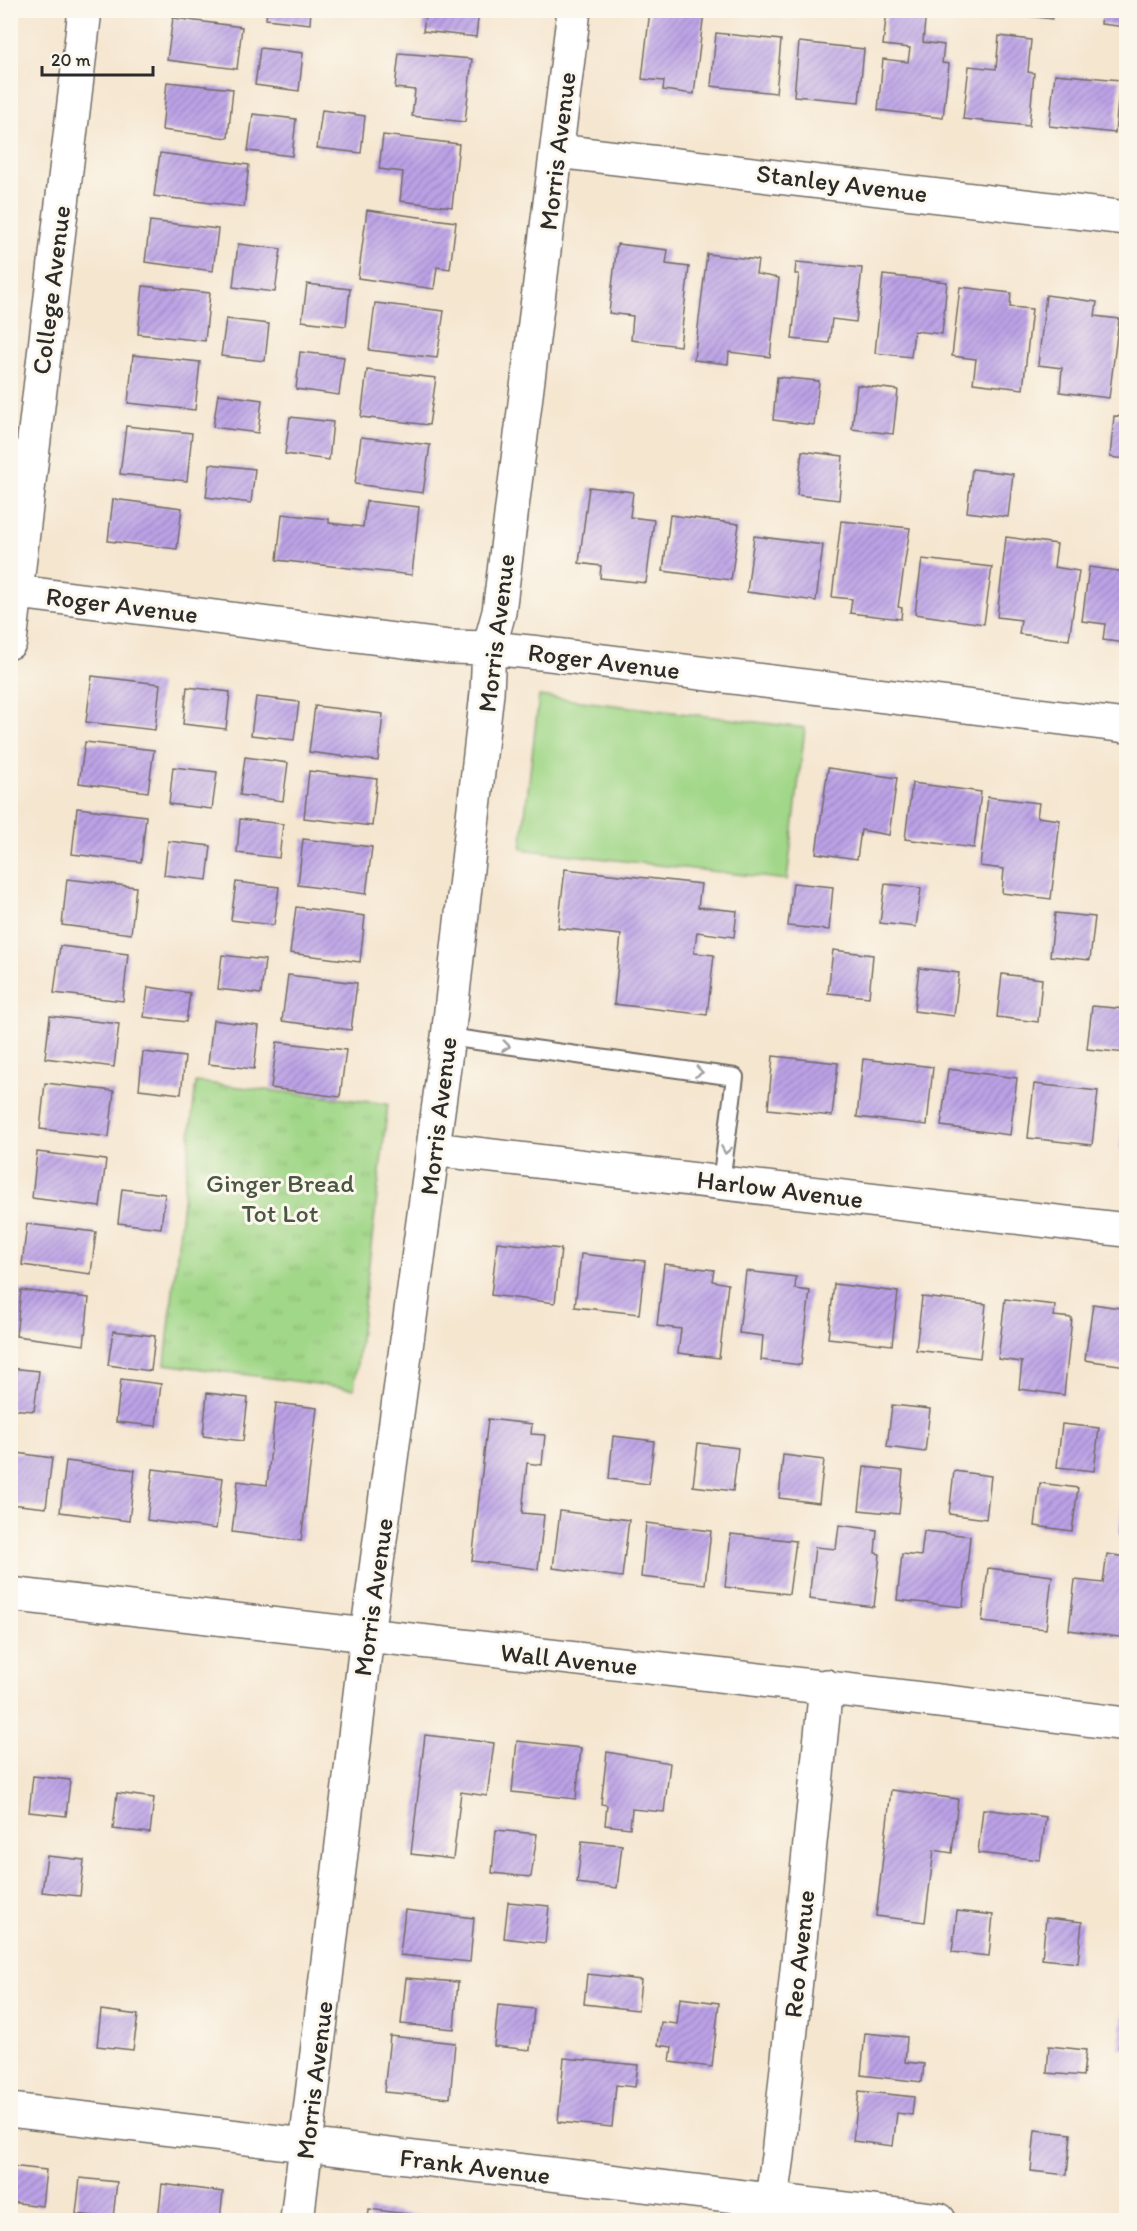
<svg xmlns="http://www.w3.org/2000/svg" width="1137" height="2231" font-family="Itim,sans-serif">
<style>
.grass{fill:#a1d788;stroke:#66815a;stroke-width:1.5}
.park{fill:url(#park-tufts);stroke:#66815a;stroke-width:1.5}
.building{fill:url(#building-hatch)}
.lines{fill:none;stroke-linecap:round;stroke-linejoin:round}
.service-casing{stroke:#726c65;stroke-width:20}
.minor-casing{stroke:#726c65;stroke-width:36}
.service{stroke:#fff;stroke-width:16}
.minor{stroke:#fff;stroke-width:33}
.oneway{stroke:#a0a0a0}
.labels{text-anchor:middle;stroke-width:6;stroke-linejoin:round;paint-order:stroke}
.street-label{font-size:26px;fill:#2b2b2b;stroke:#fbf7ec}
.park-label{font-size:26px;fill:#485642;stroke:#fbf7ec}
</style>
<defs>
<pattern id="park-tufts" width="24" height="20" patternUnits="userSpaceOnUse" patternTransform="scale(1.5)"><rect width="24" height="20" fill="#a1d788"/><path d="M3 7l-1-3M5 7V3M7 7l1-3M15 17l-1-3M17 17v-4M19 17l1-3" fill="none" stroke="#8bb976"/></pattern>
<pattern id="building-hatch" width="6" height="6" patternUnits="userSpaceOnUse" patternTransform="scale(1.5)"><rect width="6" height="6" fill="#bca2e7"/><path d="M-1 1l2-2M0 6l6-6M5 7l2-2" fill="none" stroke="#9984bb"/></pattern>
</defs>
<rect width="100%" height="100%" fill="#fbf7ec"/>
<filter id="ink" filterUnits="userSpaceOnUse"><feTurbulence type="fractalNoise" baseFrequency=".0167" numOctaves="2"/><feDisplacementMap in="SourceGraphic" scale="12" xChannelSelector="R" yChannelSelector="G"/><feConvolveMatrix kernelMatrix="1 2 1 2 8 2 1 2 1" color-interpolation-filters="sRGB"/></filter>
<filter id="wash" filterUnits="userSpaceOnUse"><feTurbulence type="fractalNoise" baseFrequency=".008" numOctaves="4" result="noise"/><feDisplacementMap in="SourceGraphic" scale="24" xChannelSelector="R" yChannelSelector="G"/><feGaussianBlur stdDeviation="1.35" result="paint"/><feColorMatrix in="noise" values="0 0 0 0 0 0 0 0 0 0 0 0 0 0 0 0 0 1.4 0 .05"/><feComposite in="paint" operator="in"/></filter>
<g filter="url(#wash)">
<rect width="100%" height="100%" fill="#f5e6d0"/>
<!-- grass -->
<path class="grass" d="M539,696L805,728L787,880L521,849Z"/>
<!-- park -->
<path class="park" d="M196,1082L388,1104L354,1389L165,1364Z"/>
<g id="blocks">
<!-- building -->
<path class="building" d="M267,10H311L310,24L266,19Z
M426,10H479L476,37L423,31Z
M650,10L704,12L694,94L663,90L664,81L642,79Z
M887,10H926L923,42L944,45L942,63L949,64L943,118L878,110L883,59L908,62L910,48L883,45Z
M1014,10H1053L1052,19L1013,14Z
M1102,10H1126V27L1101,24Z
M173,18L242,27L237,69L167,60Z
M716,33L781,40L776,93L711,86Z
M999,36L1031,40L1028,72L1034,73L1029,126L963,119L969,66L996,69Z
M799,42L864,49L859,102L794,96Z
M260,48L303,53L299,91L255,85Z
M399,53L472,59L465,122L412,116L415,90L395,88Z
M1055,74L1120,80L1115,133L1049,126Z
M167,82L233,89L228,138L162,130Z
M322,110L365,116L361,153L317,148Z
M253,114L296,119L292,156L248,151Z
M383,135L459,144L452,207L400,201L403,172L379,169Z
M160,153L249,165L244,207L154,196Z
M367,210L456,222L450,269L437,267L434,289L358,278Z
M150,221L218,229L213,271L145,262Z
M238,244L281,249L275,292L233,287Z
M617,244L668,250L666,264L689,267L680,346L631,340L633,316L609,313Z
M707,254L758,260L756,274L779,278L770,357L729,352L728,364L694,360Z
M796,262L862,268L856,322L832,319L829,343L792,339L799,274H795Z
M883,275L947,282L942,334L914,331L911,357L875,353Z
M307,284L350,289L346,326L302,321Z
M143,286L210,293L205,341L138,334Z
M960,287L1011,293L1010,307L1032,309L1023,389L973,383L976,359L952,356Z
M1046,295L1097,302L1095,316L1119,319L1109,398L1060,392L1062,368L1038,365Z
M375,303L444,311L437,358L369,350Z
M226,319L269,324L265,361L221,356Z
M300,352L344,357L339,395L296,389Z
M133,355L200,362L195,410L128,403Z
M367,370L436,378L429,425L361,417Z
M777,377L819,381L814,425L773,420Z
M857,385L898,390L893,434L852,429Z
M218,394L262,400L258,433L213,427Z
M1114,416L1126,417V459L1110,457Z
M290,417L333,422L329,460L285,454Z
M126,426L192,433L187,481L120,474Z
M361,437L430,445L423,493L355,484Z
M802,451L843,456L839,500L797,495Z
M210,464L255,469L251,503L206,497Z
M972,469L1013,474L1008,517L967,512Z
M589,487L633,492L630,517L654,520L646,583L600,578L601,566L579,563Z
M113,499L182,508L177,549L108,541Z
M366,501L419,507L412,575L277,560L282,514L329,519V523L363,527Z
M670,515L739,524L731,580L663,571Z
M841,521L910,528L898,607L902,608L901,619L850,613L852,599L832,597Z
M754,536L823,545L816,601L747,592Z
M1006,537L1057,544L1054,567L1079,571L1069,640L1019,634L1021,620L997,617Z
M922,559L992,567L984,624L915,614Z
M1089,567L1126,572V643L1103,640L1105,624L1082,621Z
M92,676L160,684L155,730L86,722Z
M187,687L230,692L226,729L183,724Z
M256,697L299,702L294,740L251,735Z
M315,706L383,714L378,761L309,752Z
M85,742L154,750L148,792L79,783Z
M245,757L288,763L283,801L240,795Z
M173,767L217,772L212,809L169,804Z
M828,768L897,778L889,835L861,830L857,859L816,853Z
M309,771L377,779L372,826L304,818Z
M912,783L981,792L974,848L905,839Z
M988,797L1039,803L1037,817L1060,820L1051,899L1002,893L1004,869L980,866Z
M77,808L146,816L141,862L72,854Z
M240,819L283,824L279,858L237,853Z
M303,839L372,847L366,894L298,885Z
M168,841L211,846L207,880L164,875Z
M565,869L701,884L698,907L737,911L734,937L697,932L694,953L714,955L707,1015L614,1004L621,935L558,928Z
M67,879L136,887L131,934L62,925Z
M236,882L279,887L274,925L231,920Z
M793,883L833,887L829,930L788,926Z
M885,884L921,888L916,927L880,923Z
M296,907L365,916L360,962L290,953Z
M1055,913L1095,917L1090,960L1050,956Z
M60,946L128,954L123,1001L54,993Z
M833,950L873,955L869,997L828,993Z
M222,955L265,960L261,994L218,989Z
M919,968L959,973L954,1016L914,1011Z
M1002,974L1042,979L1038,1022L997,1017Z
M288,975L357,983L351,1030L282,1021Z
M148,987L190,993L186,1022L144,1017Z
M1092,1006L1126,1009V1053L1087,1049Z
M50,1016L119,1024L114,1067L45,1058Z
M213,1020L259,1026L254,1069L208,1064Z
M277,1042L346,1050L340,1097L271,1088Z
M143,1052L185,1057L181,1094L139,1089Z
M773,1056L838,1063L832,1116L768,1109Z
M863,1059L933,1067L927,1125L857,1117Z
M948,1069L1017,1078L1010,1135L941,1126Z
M45,1083L114,1091L109,1137L40,1129Z
M1034,1084L1098,1091L1092,1145L1028,1138Z
M1125,1105H1126V1150L1120,1149Z
M37,1152L106,1160L100,1207L32,1198Z
M122,1189L165,1194L161,1228L118,1223Z
M27,1224L96,1232L91,1274L22,1265Z
M497,1242L561,1249L555,1303L491,1295Z
M581,1254L645,1261L639,1314L575,1307Z
M664,1264L714,1270L712,1281L728,1284L719,1358L678,1353L681,1329L657,1326Z
M746,1271L796,1277L795,1289L810,1291L801,1365L761,1360L763,1336L739,1333Z
M834,1284L898,1292L892,1345L828,1338Z
M21,1290L89,1298L84,1345L16,1336Z
M922,1297L986,1304L980,1358L916,1350Z
M1005,1299L1055,1305L1054,1316L1072,1318L1064,1395L1019,1389L1022,1362L998,1359Z
M1093,1304L1126,1309V1366L1085,1360Z
M113,1331L155,1336L151,1371L108,1365Z
M10,1368L39,1371L34,1411L10,1409Z
M121,1379L161,1384L156,1426L116,1422Z
M207,1393L248,1398L243,1441L203,1436Z
M276,1403L317,1408L301,1541L232,1532L238,1481L267,1485Z
M892,1405L930,1409L925,1452L887,1447Z
M488,1419L532,1424L531,1434L545,1435L542,1465L527,1463L522,1513L544,1515L538,1569L472,1561Z
M1062,1424L1099,1428L1094,1471L1057,1467Z
M613,1436L654,1441L649,1484L609,1479Z
M698,1443L738,1448L733,1491L693,1486Z
M10,1452L52,1458L46,1508L10,1504Z
M783,1455L824,1460L819,1503L779,1498Z
M66,1461L135,1470L129,1521L60,1512Z
M864,1467L903,1471L899,1514L859,1510Z
M153,1469L223,1478L216,1529L147,1520Z
M954,1471L991,1476L986,1519L949,1514Z
M1040,1483L1078,1488L1072,1531L1035,1526Z
M1123,1493H1126V1537L1119,1536Z
M560,1511L629,1520L622,1577L553,1568Z
M646,1523L711,1531L705,1584L641,1577Z
M839,1525L877,1530L875,1553L880,1554L874,1607L809,1599L815,1547L836,1549Z
M924,1531L970,1536L963,1607L897,1600L902,1554L921,1556Z
M731,1534L796,1541L789,1594L725,1587Z
M1107,1554L1126,1557V1638L1069,1630L1075,1580L1103,1583Z
M988,1568L1052,1576L1046,1629L982,1622Z
M425,1735L494,1743L487,1796L461,1792L453,1859L411,1854Z
M517,1741L581,1748L576,1799L512,1792Z
M607,1752L670,1763L664,1812L632,1809L630,1828L605,1825L607,1805L601,1804Z
M33,1776L70,1780L66,1816L29,1812Z
M891,1790L958,1799L952,1853L934,1850L925,1922L876,1916Z
M117,1793L154,1798L150,1833L113,1829Z
M983,1809L1046,1817L1040,1860L978,1853Z
M496,1830L537,1834L531,1877L492,1873Z
M582,1841L622,1845L617,1888L577,1883Z
M47,1856L84,1860L80,1896L42,1892Z
M508,1902L549,1906L545,1943L504,1938Z
M405,1910L474,1918L470,1962L400,1955Z
M957,1911L993,1915L989,1956L952,1952Z
M1046,1918L1082,1922L1078,1963L1042,1959Z
M587,1974L641,1980L638,2010L584,2004Z
M406,1978L458,1982L454,2029L401,2024Z
M680,1998L719,2003L712,2067L670,2062L672,2047L658,2045L661,2022L677,2024Z
M498,2005L534,2009L530,2050L494,2046Z
M1124,2005H1126V2049L1119,2048Z
M101,2010L138,2015L133,2050L97,2046Z
M865,2033L907,2037L905,2062L924,2064L922,2082L861,2075Z
M390,2036L455,2043L450,2098L384,2092Z
M1049,2046L1086,2050L1083,2076L1047,2073Z
M564,2058L638,2065L635,2087L616,2085L612,2127L558,2122Z
M859,2091L914,2097L912,2115L897,2113L893,2146L853,2141Z
M1035,2130L1071,2134L1067,2175L1031,2171Z
M10,2166L46,2170L42,2206L10,2202Z
M80,2178L117,2182L113,2218L76,2214Z
M162,2184L223,2192L220,2220H158Z
M369,2209L422,2216V2220H368Z"/>
</g>
</g>
<g filter="url(#ink)">
<use href="#blocks" fill-opacity="0" stroke="#726c65" stroke-width="1.5"/>
<g class="lines">
<defs>
<path id="service" d="M448,1037L735,1077L721,1182"/>
<path id="minor" d="M557,151L1126,218
M10,591L450,647L489,648L540,653L1126,726
M10,642L85,10
M433,1149L1126,1230
M10,1594C382,1638 755,1677 1126,1724
M10,2110L939,2220
M297,2220L367,1636L448,1037L487,693L489,648L499,612L574,10
M769,2220L778,2156L826,1686"/>
</defs>
<!-- service casing -->
<use href="#service" class="service-casing"/>
<!-- minor casing -->
<use href="#minor" class="minor-casing"/>
<!-- service -->
<use href="#service" class="service"/>
<!-- minor -->
<use href="#minor" class="minor"/>
</g>
<!-- one-way arrows -->
<defs><path id="oneway-chevron" d="M-2-3.5L2.5 0L-2 3.5" fill="none" stroke-width="1.6" stroke-linecap="round" stroke-linejoin="round" transform="scale(1.5)"/></defs>
<g class="oneway">
<use href="#oneway-chevron" transform="translate(506 1046) rotate(7)"/>
<use href="#oneway-chevron" transform="translate(699 1072) rotate(8)"/>
<use href="#oneway-chevron" transform="translate(726 1150) rotate(99)"/>
</g>
</g>
<g class="labels">
<!-- street labels -->
<g class="street-label">
<text transform="translate(557 151) rotate(-83)" y="9">Morris Avenue</text>
<text transform="translate(842 183) rotate(7)" y="9">Stanley Avenue</text>
<text transform="translate(51 290) rotate(-83)" y="9">College Avenue</text>
<text transform="translate(122 605) rotate(7)" y="9">Roger Avenue</text>
<text transform="translate(496 633) rotate(-83)" y="9">Morris Avenue</text>
<text transform="translate(604 661) rotate(7)" y="9">Roger Avenue</text>
<text transform="translate(438 1116) rotate(-83)" y="9">Morris Avenue</text>
<text transform="translate(780 1189) rotate(7)" y="9">Harlow Avenue</text>
<text transform="translate(373 1597) rotate(-82)" y="9">Morris Avenue</text>
<text transform="translate(569 1659) rotate(6)" y="9">Wall Avenue</text>
<text transform="translate(799 1954) rotate(-84)" y="9">Reo Avenue</text>
<text transform="translate(314 2080) rotate(-83)" y="9">Morris Avenue</text>
<text transform="translate(475 2166) rotate(7)" y="9">Frank Avenue</text>
</g>
<!-- park labels -->
<g class="park-label">
<text x="280" y="1192">Ginger Bread<tspan x="280" dy="30">Tot Lot</tspan></text>
</g>
</g>
<!-- margin -->
<rect width="1137" height="2231" fill="none" stroke="#fbf7ec" stroke-width="36"/>
<!-- scale -->
<path d="M42 66v9h111v-9" fill="none" stroke="#2b2b2b" stroke-width="3"/>
<text x="51" y="66" font-size="18" fill="#2b2b2b" stroke="#fbf7ec" stroke-width="4.5" paint-order="stroke">20 m</text>
</svg>
